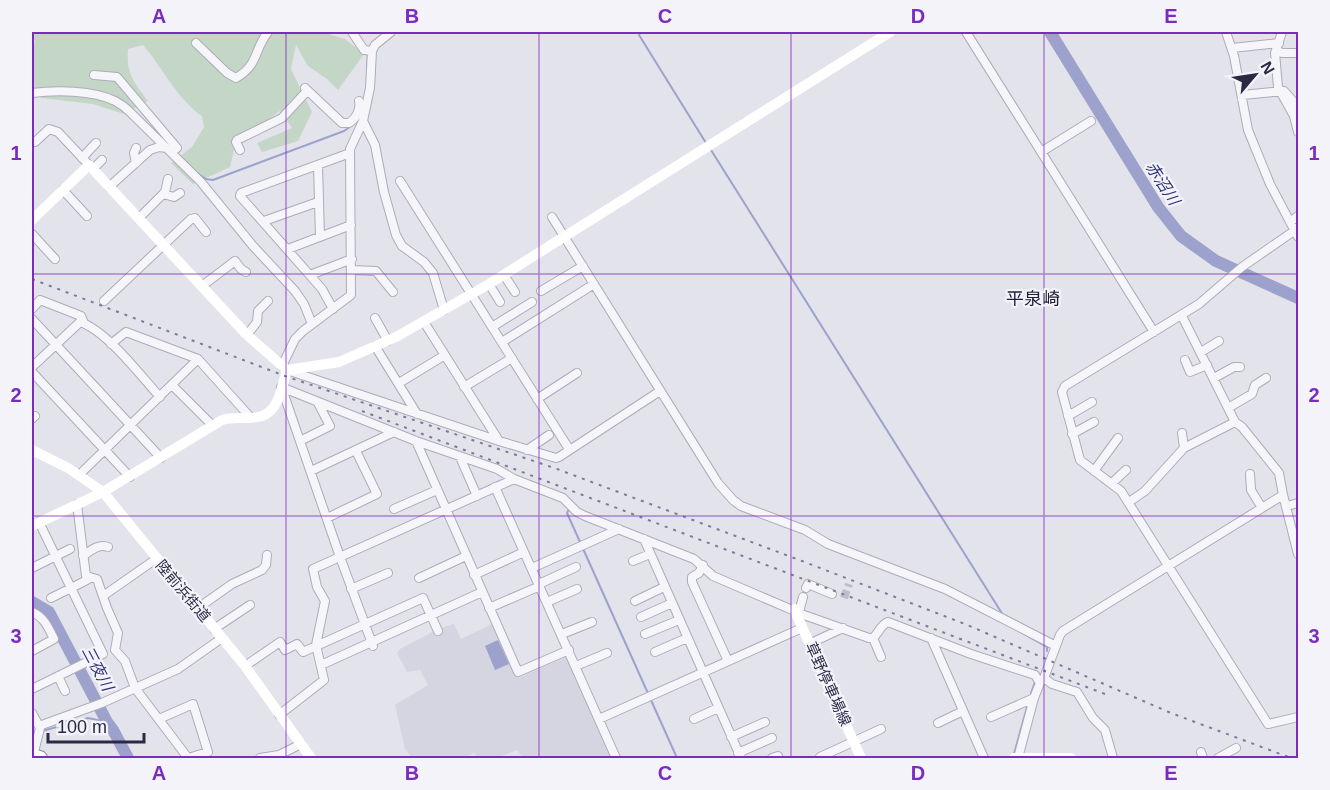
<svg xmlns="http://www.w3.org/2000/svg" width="1330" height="790" font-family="Arial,'Noto Sans JP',sans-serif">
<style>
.built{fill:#d5d5e1}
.green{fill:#c4d6c6}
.water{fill:#9da2cd}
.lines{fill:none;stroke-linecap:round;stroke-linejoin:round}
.stream{stroke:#9da2cd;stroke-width:2}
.river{stroke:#9da2cd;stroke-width:12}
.street-tunnel{stroke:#bebecb;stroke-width:8;stroke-dasharray:8 4;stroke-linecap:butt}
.street-casing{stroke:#acacba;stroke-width:10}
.highway-casing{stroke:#898aa3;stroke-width:16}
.street{stroke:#f6f6fa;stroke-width:8}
.secondary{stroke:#fff;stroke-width:10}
.highway{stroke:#fff;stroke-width:14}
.rail{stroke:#7c7b96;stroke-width:2;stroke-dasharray:3 6;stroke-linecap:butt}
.grid{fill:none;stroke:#7b2cbf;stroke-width:1.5;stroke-opacity:0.55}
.labels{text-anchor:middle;stroke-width:4.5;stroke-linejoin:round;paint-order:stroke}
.street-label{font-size:15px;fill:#2a2a45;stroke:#f3f3f9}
.water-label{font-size:16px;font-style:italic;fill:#31367c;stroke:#f3f3f9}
.quarter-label{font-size:18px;fill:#1d1c36;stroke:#f3f3f9}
.neatline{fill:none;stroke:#7b2cbf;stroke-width:2}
.grid-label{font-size:20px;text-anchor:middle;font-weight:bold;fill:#7b2cbf}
</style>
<rect width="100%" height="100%" fill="#e3e3ec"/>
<!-- built -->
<path class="built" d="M454,624L461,639L492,624L518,678L568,656L613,758H523L517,750L496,758H478L474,753L462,758H412L405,749L395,705L428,685L420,670L407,672L397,653L400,649L438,629Z"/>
<!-- green -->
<path class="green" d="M32,32H329L331,35L345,39L364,54L338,90L327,79L308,66L296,45L291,69L312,112L298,141L262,152L257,143L292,128L280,111L236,141L230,167L193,184L171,163L192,147L204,127L202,116C177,99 163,68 143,45L128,49C126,74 134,82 148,101L124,114L93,104L41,98L32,89V48L35,41L32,37Z"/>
<!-- water -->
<path class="water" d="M498,640L509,664L495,670L485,646Z"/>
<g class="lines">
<!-- stream -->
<path class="stream" d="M641,32L639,35L706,143
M367,70L368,54
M711,150L1003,615
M197,173L206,179L213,180L344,131L354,124
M569,509L567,513L677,758
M1017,630L1047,647V651
M1031,693L1035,682
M32,734L88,718L107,722
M1014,754L1027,707"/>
<!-- river -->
<path class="river" d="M1050,32L1158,207L1181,236L1216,261L1298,298
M32,602L49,612L107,722L113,730L128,758"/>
<!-- street-tunnel -->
<path class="street-tunnel" d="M844,598L849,584"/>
<defs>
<path id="street" d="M352,32L364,50L372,51
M391,32L375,45L372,51L370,88L363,121L375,145L384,192L396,235L402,246L424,262L433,273L444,310
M966,32L1154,332
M1226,32L1234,56L1248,130L1270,184L1298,237
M1282,32L1275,53L1278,87L1294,116L1298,132
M196,43L227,73L236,78C259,65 254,49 268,32
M1232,48L1279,43
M1276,50L1282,53H1298
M94,75L117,77L177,148L172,152
M305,88L342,123H349C356,119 361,109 359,101
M32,93C55,90 93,90 115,101C121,104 126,108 130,112L201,182L253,246L295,291L304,304L312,324
M1242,95L1284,91L1298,107
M32,141L35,142L49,129L58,132L89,165
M240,150L236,142L237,140L282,118L307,91
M1041,152L1091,121
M82,158L96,143
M136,163L134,153L136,148
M318,165L320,237
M93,169L102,160
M400,181L569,449
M109,187L150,150L159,147L167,148
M63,190L87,216
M163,194L174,197L180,193
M552,217L718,483L733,500L741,506L805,530L828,544L945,589L1056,646
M139,218L165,192L168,179
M264,221L318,202
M1290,222L1298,216
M1294,231L1242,267L1199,304L1065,386L1062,392L1080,460L1121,491L1268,724L1298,717
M32,234L55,259
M288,249L351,225
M352,270L376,271L393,292
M310,275L352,259
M504,275L515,292
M489,284L500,302
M202,286L235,261L241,269L246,272
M541,291L583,266
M104,301L191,219L195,218L206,232
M32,309L40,300L81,316L84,323
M333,309L322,289L240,196L241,193L350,153
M1182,316L1235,422L1242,427L1279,473L1283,495
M375,318L388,341
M32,319L161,458
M424,322L499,441L556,458L559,457L660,391
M492,327L532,302
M247,335L257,322L258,311L268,301
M502,342L594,284
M111,344L126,332L198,359L251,418
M375,346L417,414
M1201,352L1219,341
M1185,360L1190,372L1207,365
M282,366L295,339L303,331L351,295L350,149L363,121
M32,367L80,322C107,331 140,375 160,397
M287,370L499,441
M32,372L130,477
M1214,378L1234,367H1240
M399,383L445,355
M172,385L212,425
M281,387L416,441L497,469L514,479L563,498L577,512L585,516L694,559L713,576L804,615L869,638H873C879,633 880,625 888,622L971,654L1035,675L1040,683L1034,698L1018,758
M464,387L512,358
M282,389L340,557L373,646
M537,399L577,373
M1228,408L1252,394L1255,385L1266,378
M1068,416L1092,402
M32,419L35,416
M1182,433L1184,448
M1072,434L1094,422
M300,441L330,426L318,403
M416,441L518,672L569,650
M527,450L549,435
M460,457L477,496
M311,471L394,432
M1094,471L1118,438
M1250,474L1251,490L1262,508
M79,475L198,359
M1112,483L1126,470
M495,487L616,758
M1129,502L1145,491L1184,448L1235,422
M77,504L86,576L97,579L107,608L118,633L115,650L125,661L135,688L188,758L208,752L193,704L159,719
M1287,506L1298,503
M394,509L437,490
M327,518L377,494L356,451
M644,539L741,758
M83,556C90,551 99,543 108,547
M633,561L650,554
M703,565L699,573L692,577V582L728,661
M32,568L70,549
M532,568L619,529
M474,575L524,552
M419,578L466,556
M539,584L576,567
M806,588L808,584L832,594
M351,589L388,573
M103,596L156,559
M51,598L87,580
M635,601L664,587
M547,602L577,589
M198,608L232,584L262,570L266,565L267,555
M489,608L540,586
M32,612C44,617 48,627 54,639L32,651
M799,612L803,597
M641,617L672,603
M214,629L250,605
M562,634L592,622
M645,634L679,620
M873,638L881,657
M931,638L984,758
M809,644L843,628
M655,652L687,638
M321,665L482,592
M245,666L280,642L285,650L297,644L303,652L423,598L438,631
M576,666L607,653
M58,676L65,691
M1044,678L1052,684L1077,692L1093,718L1105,730L1113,758
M1040,683L1044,678L1060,635L1063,631L1283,495L1298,554
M32,689L103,654L39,522
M32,713L40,728L33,756
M279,715L324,680L316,645L325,601L317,587L313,569L514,479
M991,717L1034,698
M599,719L802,628
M694,719L718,708
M938,723L963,711
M39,726L102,703L178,669L222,638
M731,737L765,722
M1201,752L1203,758
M738,753L772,738
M820,757L881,729
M260,758L279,755L301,744
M772,758L778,756
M1218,758L1236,748"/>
<path id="highway" d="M32,756L40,758"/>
</defs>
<!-- street casing -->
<use href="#street" class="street-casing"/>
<!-- highway casing -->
<use href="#highway" class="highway-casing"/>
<!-- street -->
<use href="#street" class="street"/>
<!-- secondary -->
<path class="secondary" d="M32,220L89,165L247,335L287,370
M32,450L68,468L103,492L245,666L311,758
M32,526L103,492L222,420C232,417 240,418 250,418C279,418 280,392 287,370L339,362L396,337L489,284L890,32
M794,609L861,758
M1014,758H1071"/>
<!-- highway -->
<use href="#highway" class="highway"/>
<!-- rail -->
<path class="rail" d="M32,279L285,376L557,469L802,561L965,624L1171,713L1291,758
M362,411L1105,694"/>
</g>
<!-- grid -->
<path class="grid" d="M286,32V758M539,32V758M791,32V758M1044,32V758M32,274H1298M32,516H1298"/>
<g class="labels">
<!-- street labels -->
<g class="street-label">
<text transform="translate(183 591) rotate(50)" y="5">陸前浜街道</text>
<text transform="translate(828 684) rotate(66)" y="5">草野停車場線</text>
</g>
<!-- water labels -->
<g class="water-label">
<text transform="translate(1163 183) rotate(57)" y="6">赤沼川</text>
<text transform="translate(98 668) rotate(62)" y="6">三夜川</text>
</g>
<!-- quarter labels -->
<g class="quarter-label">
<text x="1033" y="305">平泉崎</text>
</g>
</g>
<!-- border -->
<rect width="1330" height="790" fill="none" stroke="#f3f3f9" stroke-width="66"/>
<!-- north arrow -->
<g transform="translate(1255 75) rotate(61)" stroke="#f3f3f9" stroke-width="4.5" paint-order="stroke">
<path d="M0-4.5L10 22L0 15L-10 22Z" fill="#2a2a45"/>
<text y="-9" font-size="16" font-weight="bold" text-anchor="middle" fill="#2a2a45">N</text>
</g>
<!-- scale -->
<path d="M48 733v9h96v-9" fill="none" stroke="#2a2a45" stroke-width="3"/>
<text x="57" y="733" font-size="18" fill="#2a2a45" stroke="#f3f3f9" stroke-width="4.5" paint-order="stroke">100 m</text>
<rect x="33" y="33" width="1264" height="724" class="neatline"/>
<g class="grid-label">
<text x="159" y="23">A</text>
<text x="412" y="23">B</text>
<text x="665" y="23">C</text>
<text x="918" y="23">D</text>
<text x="1171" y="23">E</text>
<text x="16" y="160">1</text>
<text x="1314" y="160">1</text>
<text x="16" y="402">2</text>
<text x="1314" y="402">2</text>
<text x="16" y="643">3</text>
<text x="1314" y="643">3</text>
<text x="159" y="780">A</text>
<text x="412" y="780">B</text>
<text x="665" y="780">C</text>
<text x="918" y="780">D</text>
<text x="1171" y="780">E</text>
</g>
</svg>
